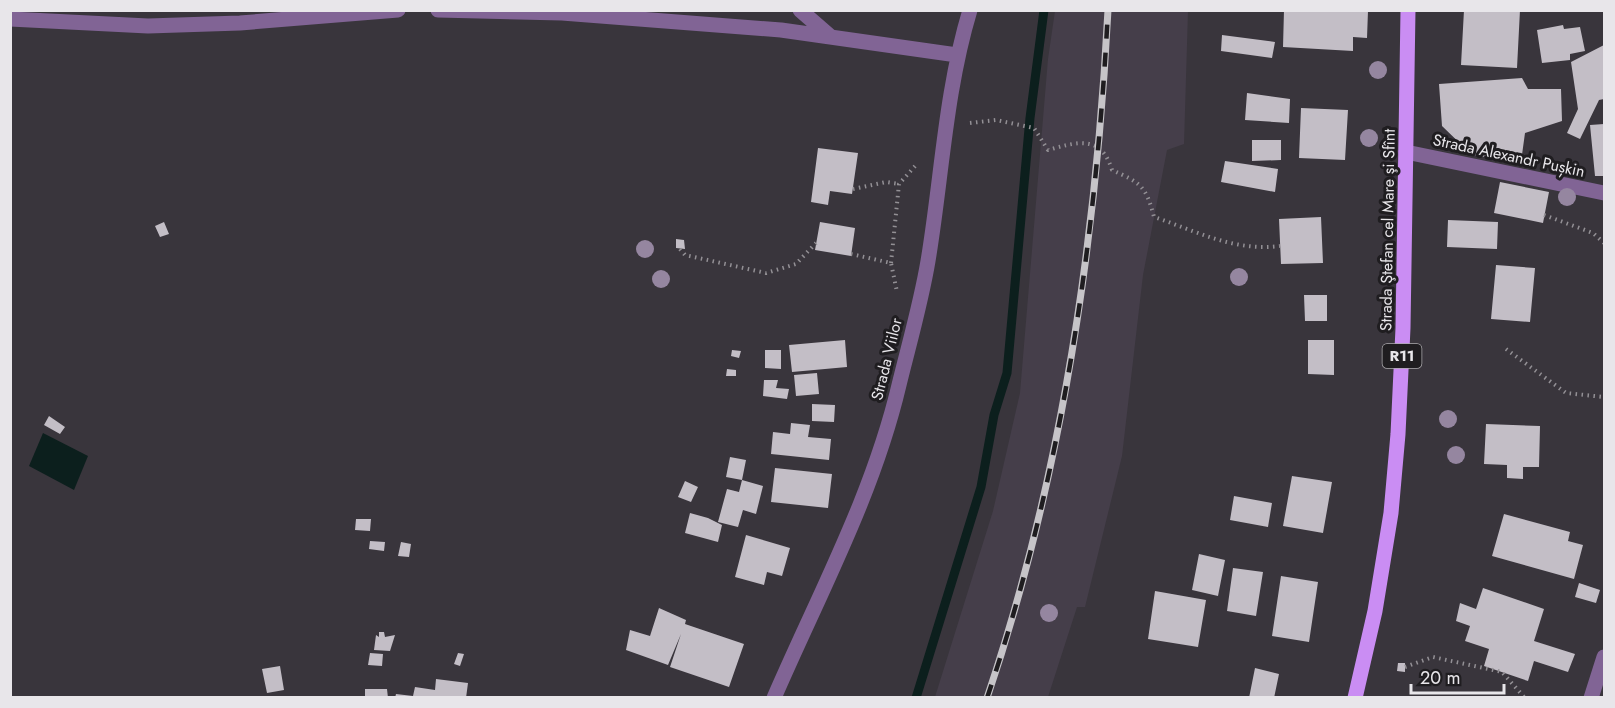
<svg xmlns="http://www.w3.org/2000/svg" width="1615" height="708" font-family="Jost,sans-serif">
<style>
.built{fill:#453e4a}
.water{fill:#0c1f1d}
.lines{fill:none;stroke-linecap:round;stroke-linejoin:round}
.stream{stroke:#0c1f1d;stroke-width:9}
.building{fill:#c3bec6}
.path{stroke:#939095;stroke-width:4;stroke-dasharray:1.5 4.5;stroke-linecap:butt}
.street{stroke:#816495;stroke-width:15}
.primary{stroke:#ca8df3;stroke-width:15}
.rail-casing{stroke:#c6c4c8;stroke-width:7}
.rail{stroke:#1f1d20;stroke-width:4.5;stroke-dasharray:14;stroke-linecap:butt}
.tree{fill:#9586a0}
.labels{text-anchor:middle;stroke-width:6;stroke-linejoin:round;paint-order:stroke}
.shield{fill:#1f1d20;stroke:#acaaad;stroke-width:1.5}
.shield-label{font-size:15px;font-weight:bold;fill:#e8e6ea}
.street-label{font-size:16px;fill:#e8e6ea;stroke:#1f1d20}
</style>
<rect width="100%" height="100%" fill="#39353c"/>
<!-- built -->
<path class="built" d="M1055,11H1188L1184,144L1167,150L1143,275L1122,456L1085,607H1077L1048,697H935L993,511L1020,393L1048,59Z"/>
<!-- water -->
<path class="water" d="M43,433L88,456L74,490L29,466Z"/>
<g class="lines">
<!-- stream -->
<path class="stream" d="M916,698L981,487L994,415L1007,373L1030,118L1044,10"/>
</g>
<!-- building -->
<path class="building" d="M1284,10L1368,11L1367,38L1353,37V51L1283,47Z
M1464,10H1520L1517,68L1461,65Z
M1563,25L1564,29L1580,27L1585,51L1570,54V60L1542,63L1537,30Z
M1222,35L1275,42L1272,58L1221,51Z
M1604,45V99L1599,100L1580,139L1567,133L1578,109L1571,62Z
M1522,78L1528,89H1561L1562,121L1525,133L1521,162L1472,155L1442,126L1439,84Z
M1247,93L1290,99L1289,123L1245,120Z
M1301,108L1348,110L1345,160L1299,158Z
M1604,124V176H1595L1590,125Z
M1252,140H1281V160L1252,161Z
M818,148L858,153L852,194L830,191L828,205L811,202Z
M1225,161L1278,169L1275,192L1221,182Z
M1500,182L1549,192L1543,223L1494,213Z
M1321,217L1323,263L1281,264L1279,219Z
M1448,220L1498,222L1497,249L1447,247Z
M164,222L169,234L160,237L155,226Z
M820,222L855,228L851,256L815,250Z
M676,239L684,240L685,249L676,248Z
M1496,265L1535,268L1530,322L1491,319Z
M1304,295H1327V321H1305Z
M845,340L847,367L792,372L789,345Z
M1308,340H1334V375L1308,374Z
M732,350L741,351L739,358L731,356Z
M765,350H781V369L765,368Z
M727,369L736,370V376H726Z
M817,373L819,394L796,396L794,375Z
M764,380H778L776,388L789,389L787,399L763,396Z
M812,404L835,405L834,422L812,421Z
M49,416L65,427L60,434L44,425Z
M791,423L810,425L808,437L831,439L829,460L771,454L773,432L790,434Z
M1486,424L1540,426L1539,467H1523V479L1507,478V465L1484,464Z
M730,457L746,460L742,480L763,486L756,514L743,510L738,527L718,522L727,489L739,492L742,480L726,477Z
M775,468L832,474L828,508L771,502Z
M1292,476L1332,482L1323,533L1283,526Z
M685,481L698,487L691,502L678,497Z
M1234,496L1272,503L1268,527L1230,520Z
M690,513L708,518L722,525L718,542L685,533Z
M1504,514L1570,532L1568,541L1583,545L1574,579L1492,556Z
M356,519H371L370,531L355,530Z
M746,535L790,548L782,576L767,572L764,585L735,577Z
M370,541L385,542L384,551L369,549Z
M401,542L411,544L409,557L398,556Z
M1199,554L1225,560L1218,596L1192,590Z
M1233,568L1263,572L1256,616L1227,611Z
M1281,576L1318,582L1309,642L1272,636Z
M1579,583L1600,590L1596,603L1575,597Z
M1483,588L1544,609L1534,641L1575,654L1568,672L1534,661L1528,681L1484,666L1489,649L1465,641L1470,626L1456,621L1460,603L1476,609Z
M1155,591L1206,600L1198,647L1148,639Z
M659,608L686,620L685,624L744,644L729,687L670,667L681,634L668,665L626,650L630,630L650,636Z
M379,632H384L385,637L395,635L390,651L374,650L376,635L379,637Z
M370,653L383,654L382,666L368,665Z
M458,653L464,654L460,666L454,664Z
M1398,663H1405V672L1397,671Z
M280,666L284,690L267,693L262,669Z
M1255,668L1279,674L1274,698H1249Z
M436,679L468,683L466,698H395L396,694L413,696L415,687L435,690Z
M365,689H387L388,698H365Z"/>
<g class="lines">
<!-- path -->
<path class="path" d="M970,123L996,120L1034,128L1048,150C1077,142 1101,134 1112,170C1141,183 1146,186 1154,217C1196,231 1235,252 1280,246
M853,189L886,182L899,184
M1544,215L1593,233L1604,243
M680,249L685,255L766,273L796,264L816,243
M851,254L891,263L897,292
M891,263L899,184L916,165
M1506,349L1566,393L1604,397
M1405,667L1433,657L1502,672L1525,698"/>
<!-- street -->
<path class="street" d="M438,10L562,13L781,30L957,55
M800,10L831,37
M10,19L148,26L240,23L398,10
M1406,152L1604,193
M774,698C819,594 873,495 899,385C909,344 921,303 928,261C942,177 945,93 970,10
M1591,698L1604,657"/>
<!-- primary -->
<path class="primary" d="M1355,698L1375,611L1391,513L1398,434L1403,328L1408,10"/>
<defs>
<path id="rail" d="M987,698C1062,477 1096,242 1108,10"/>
</defs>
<!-- rail casing -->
<use href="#rail" class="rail-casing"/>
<!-- rail -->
<use href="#rail" class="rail"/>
</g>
<!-- trees -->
<g class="tree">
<circle cx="1378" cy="70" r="9"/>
<circle cx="1369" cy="138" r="9"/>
<circle cx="1567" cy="197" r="9"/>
<circle cx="645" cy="249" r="9"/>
<circle cx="1239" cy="277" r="9"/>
<circle cx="661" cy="279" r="9"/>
<circle cx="1448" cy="419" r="9"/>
<circle cx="1456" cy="455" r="9"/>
<circle cx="1049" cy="613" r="9"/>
</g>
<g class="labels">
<!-- shield labels -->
<rect class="shield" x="1382.5" y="344" width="39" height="24" rx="4.5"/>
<g class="shield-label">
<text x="1402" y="361">R11</text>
</g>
<!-- street labels -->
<g class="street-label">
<text transform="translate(1509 155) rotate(12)" y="6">Strada Alexandr Pușkin</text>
<text transform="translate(1387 230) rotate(-89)" y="6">Strada Ştefan cel Mare şi Sfînt</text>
<text transform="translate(886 359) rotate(-76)" y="6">Strada Viilor</text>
</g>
</g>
<!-- border -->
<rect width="1615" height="708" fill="none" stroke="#e8e6ea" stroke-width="24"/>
<!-- scale -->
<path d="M1411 684v9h93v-9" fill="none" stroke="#e8e6ea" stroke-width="3"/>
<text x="1420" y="684" font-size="18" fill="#e8e6ea" stroke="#1f1d20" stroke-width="4.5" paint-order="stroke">20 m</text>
</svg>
